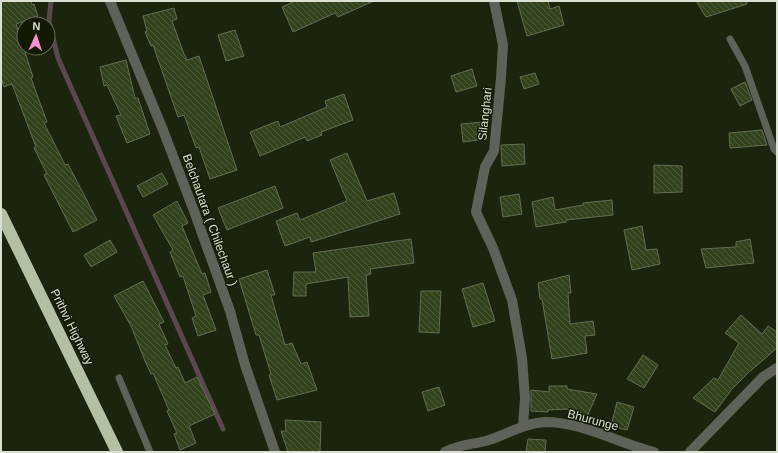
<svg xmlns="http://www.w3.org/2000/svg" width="778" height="453" font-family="Helvetica,sans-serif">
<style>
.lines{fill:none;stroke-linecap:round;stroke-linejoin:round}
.stream{stroke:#5a4750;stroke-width:5}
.building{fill:url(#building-back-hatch);stroke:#636f55}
.lane{stroke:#5d6358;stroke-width:7}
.street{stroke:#5d6358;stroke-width:10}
.highway{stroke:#b3c0a4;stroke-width:12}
.labels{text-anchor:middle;stroke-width:3;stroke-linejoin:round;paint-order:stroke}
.street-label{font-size:12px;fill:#d9e0d1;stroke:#121a05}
</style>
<defs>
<pattern id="building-back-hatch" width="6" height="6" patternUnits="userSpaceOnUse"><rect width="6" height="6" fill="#32421d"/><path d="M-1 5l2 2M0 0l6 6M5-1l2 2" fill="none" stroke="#4f5d3d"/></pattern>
</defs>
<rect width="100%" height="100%" fill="#1b240d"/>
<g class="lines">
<!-- stream -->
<path class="stream" d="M51,1L49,21L58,58L223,429"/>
</g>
<!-- building -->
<path class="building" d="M1,1H31L32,5L34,4L38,16L16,24L33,77L31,78L47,122L44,123L65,165L68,164L97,220L73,232L44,175L47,174L34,148L36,147L12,84L4,87L1,78Z
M295,1H374L338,17L335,13L293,32L282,7Z
M517,1H548L550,9L559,6L564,25L527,36Z
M696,1H747V4L706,17Z
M174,8L177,19L172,21L184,54L187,60L199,56L237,170L210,179L199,147L196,148L184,115L178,117L153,45L151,46L145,32L147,31L143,16Z
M235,30L244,56L226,61L218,35Z
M126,60L135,98H138L150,134L127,143L116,116L121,115L107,85L104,86L100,67Z
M472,69L477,86L456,92L451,76Z
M535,73L539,84L524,89L520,77Z
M745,82L752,100L740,106L731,89Z
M344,94L353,120L321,132L322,135L307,141L305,137L260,156L250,132L278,121L280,127L327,107L325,101Z
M483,122L485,139L463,142L461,124Z
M762,130L767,145L730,148L729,133Z
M524,144L525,164L502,166L501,145Z
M347,153L367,201L394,193L400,214L311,242L310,237L285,246L276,221L297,213L300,220L347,201L330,160Z
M654,165L682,166V192L654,193Z
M162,173L168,184L143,197L137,186Z
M275,186L283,208L227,230L218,208Z
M519,194L522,214L503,217L500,197Z
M553,197L555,210L583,205V203L612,200L613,215L566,220V222L536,227L532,202Z
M177,201L188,223L182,226L202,274L205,273L211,292L203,295L216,330L198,336L192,318L196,316L183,276L180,277L170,252L173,250L153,215Z
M642,226L646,250L657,249L660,264L632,270L624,230Z
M411,239L414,263L370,269L371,274L366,275L369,316L350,317L348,277L306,284V296H293L294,272H316L313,253Z
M750,239L754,263L706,268L701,249L736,247V242Z
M110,240L117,252L91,267L84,255Z
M267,270L275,295H271L285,345L292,343L301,364L307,362L317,390L277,400L269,375L271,374L259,335H256L239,279Z
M569,275L571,293H568L570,324L593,321L595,335L585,336L587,353L552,359L542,299H540L538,283Z
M143,281L164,322L159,324L168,344L165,345L176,368L178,367L185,383L197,377L215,414L189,426L196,443L180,450L174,434L177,433L167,411L169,410L153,373L151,374L145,361L131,326L114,296Z
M483,283L495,321L473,327L462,289Z
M421,291H441L439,333L419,332Z
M741,315L762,334L768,326L777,332V348L748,373L732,389L715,412L693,398L714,378L718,380L739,343L725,333Z
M643,355L658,365L644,388L627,379Z
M549,386H567V389L597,394L586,419L567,409L548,410V412L531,411V390L549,392Z
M439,387L445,405L428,411L422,392Z
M617,402L634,407L627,430L611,426Z
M285,420L321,422L320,452H288L281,431H286Z
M528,439L546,440L545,452H526Z"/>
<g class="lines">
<!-- lane -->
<path class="lane" d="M730,39L745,66L774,149L777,152
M119,378L150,452"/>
<!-- street -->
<path class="street" d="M110,1L163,130L194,211L230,311L245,365L275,452
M494,1L503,45L501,78L494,151L485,167L476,212L493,248L512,300L522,358L525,398L523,426
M445,452C462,443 473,445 489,440C507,434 525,423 545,422C583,422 618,443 654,452
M690,452L763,377L777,368"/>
<!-- highway -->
<path class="highway" d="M1,214L117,452"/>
</g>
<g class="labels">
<!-- street labels -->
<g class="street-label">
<text transform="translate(485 114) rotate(-84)" y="4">Silanghari</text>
<text transform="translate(210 220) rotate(70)" y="4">Belchautara ( Chilechaur )</text>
<text transform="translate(72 327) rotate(64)" y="4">Prithvi Highway</text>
<text transform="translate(593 420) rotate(15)" y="4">Bhurunge</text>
</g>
</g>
<!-- border -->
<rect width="778" height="453" fill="none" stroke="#d9e0d1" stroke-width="4"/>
<!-- north arrow -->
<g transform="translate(36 36) rotate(3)"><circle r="19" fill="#121a05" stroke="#626957"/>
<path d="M0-3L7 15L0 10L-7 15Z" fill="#f690cf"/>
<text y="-6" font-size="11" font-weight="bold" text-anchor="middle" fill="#d9e0d1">N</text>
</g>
</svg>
